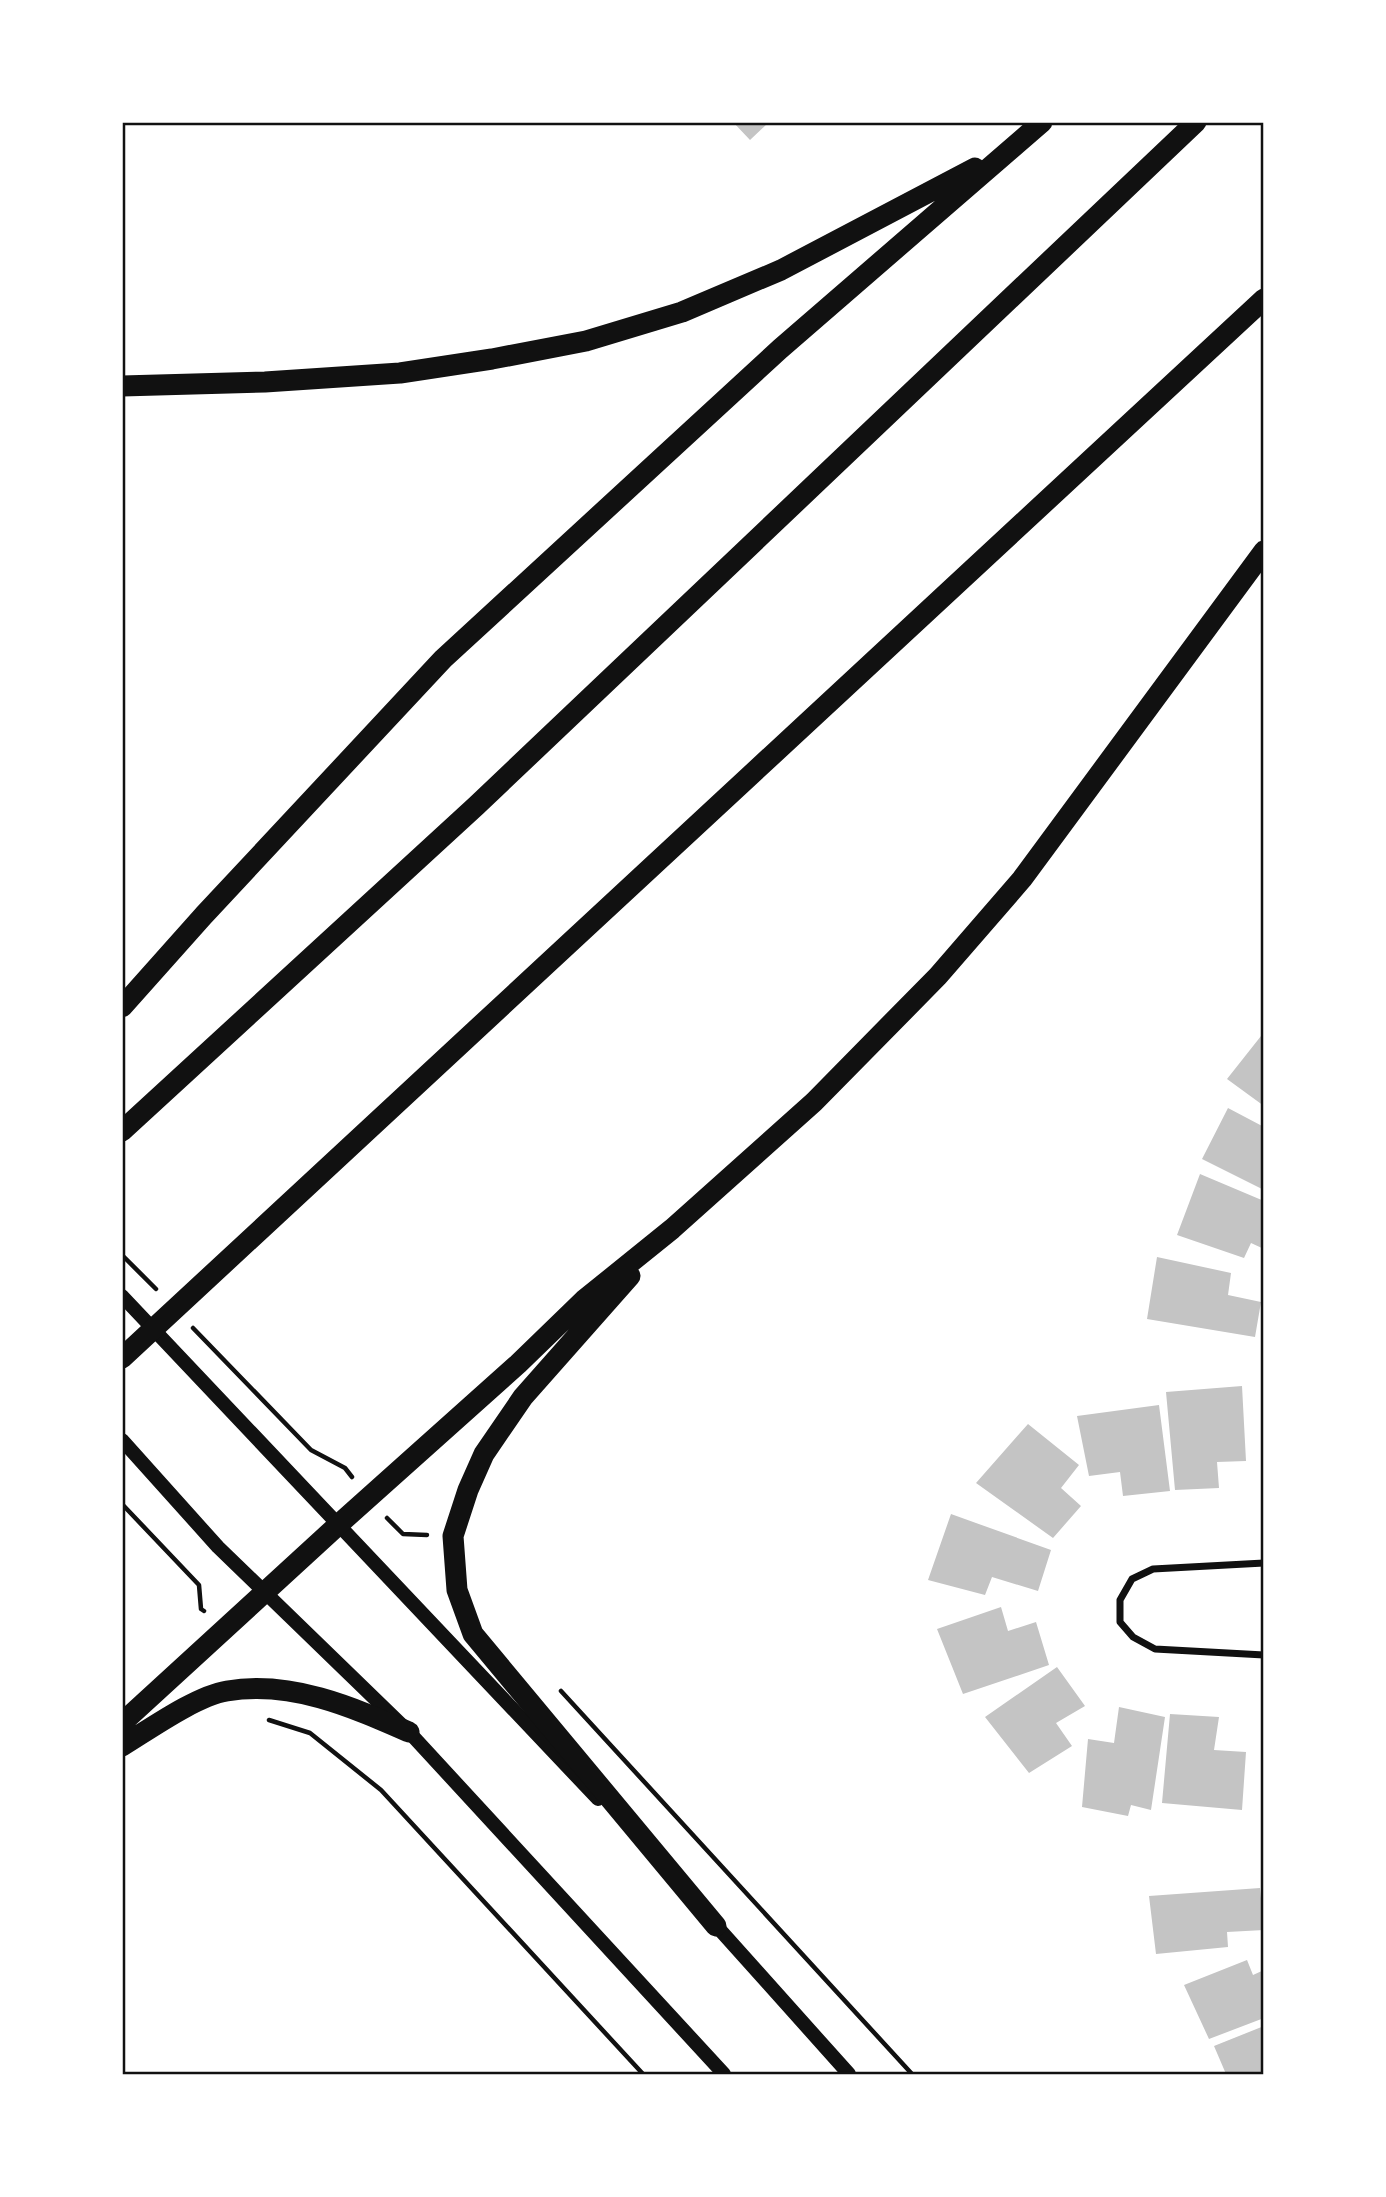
<svg xmlns="http://www.w3.org/2000/svg" width="1386" height="2197" font-family="'IBM Plex Sans',sans-serif">
<style>
.building{fill:#c4c4c4}
.lines{fill:none;stroke-linecap:round;stroke-linejoin:round}
.path{stroke:#111;stroke-width:4.5}
.minor{stroke:#111;stroke-width:7}
.secondary{stroke:#111;stroke-width:14}
.motorway{stroke:#111;stroke-width:21}
.neatline{fill:none;stroke:#111;stroke-width:2.5}
</style>
<rect width="100%" height="100%" fill="#fff"/>
<!-- building -->
<path class="building" d="M733,122H769L750,140Z
M1261,1036L1264,1038V1106L1227,1079Z
M1228,1108L1264,1127V1190L1202,1159Z
M1200,1174L1264,1201V1249L1251,1243L1244,1258L1177,1235Z
M1157,1257L1231,1273L1228,1295L1261,1302L1255,1337L1147,1319Z
M1242,1386L1246,1461L1217,1462L1219,1488L1175,1490L1166,1392Z
M1159,1405L1170,1491L1123,1496L1120,1472L1089,1476L1077,1416Z
M1028,1424L1079,1465L1061,1488L1081,1506L1053,1538L976,1483Z
M951,1514L1051,1550L1038,1591L992,1577L985,1595L928,1580Z
M1001,1607L1008,1631L1036,1622L1049,1665L963,1694L937,1629Z
M1057,1667L1085,1706L1056,1723L1072,1746L1029,1773L985,1717Z
M1119,1707L1165,1717L1151,1810L1131,1805L1128,1816L1082,1807L1088,1739L1114,1743Z
M1170,1714L1219,1717L1214,1750L1246,1752L1242,1810L1162,1803Z
M1260,1888L1264,1930L1227,1932L1228,1947L1156,1954L1149,1896Z
M1247,1960L1253,1975L1264,1970V2018L1209,2039L1184,1985Z
M1264,2026V2074H1226L1214,2046Z"/>
<g class="lines">
<!-- path -->
<path class="path" d="M122,1255L156,1289
M193,1328L311,1450L345,1468L352,1477
M122,1504L199,1585L201,1609L204,1611
M387,1518L403,1534L427,1535
M561,1691L912,2074
M269,1720L310,1733L381,1790L643,2074"/>
<!-- minor -->
<path class="minor" d="M1264,1563L1153,1569L1132,1579L1120,1600V1622L1133,1637L1155,1649L1264,1655"/>
<!-- secondary -->
<path class="secondary" d="M122,1296L598,1799
M122,1440L218,1547L409,1732L724,2074
M712,1921L849,2074"/>
<!-- motorway -->
<path class="motorway" d="M122,386L265,382L400,373L492,359L586,341L682,312L781,270L975,168
M122,1007L204,915L443,659L780,349L1042,122
M122,1131L476,806L1196,122
M630,1276L523,1397L484,1454L468,1490L453,1536L457,1590L473,1634L716,1926
M122,1358L1264,299
M122,1723L338,1525L518,1364L584,1300L672,1229L814,1102L938,976L1022,879L1264,551
M122,1746C150,1729 196,1696 227,1691C291,1680 352,1707 409,1732"/>
</g>
<!-- border -->
<rect width="1386" height="2197" fill="none" stroke="#ffffff" stroke-width="248"/>
<rect x="124" y="124" width="1138" height="1949" class="neatline"/>
</svg>
